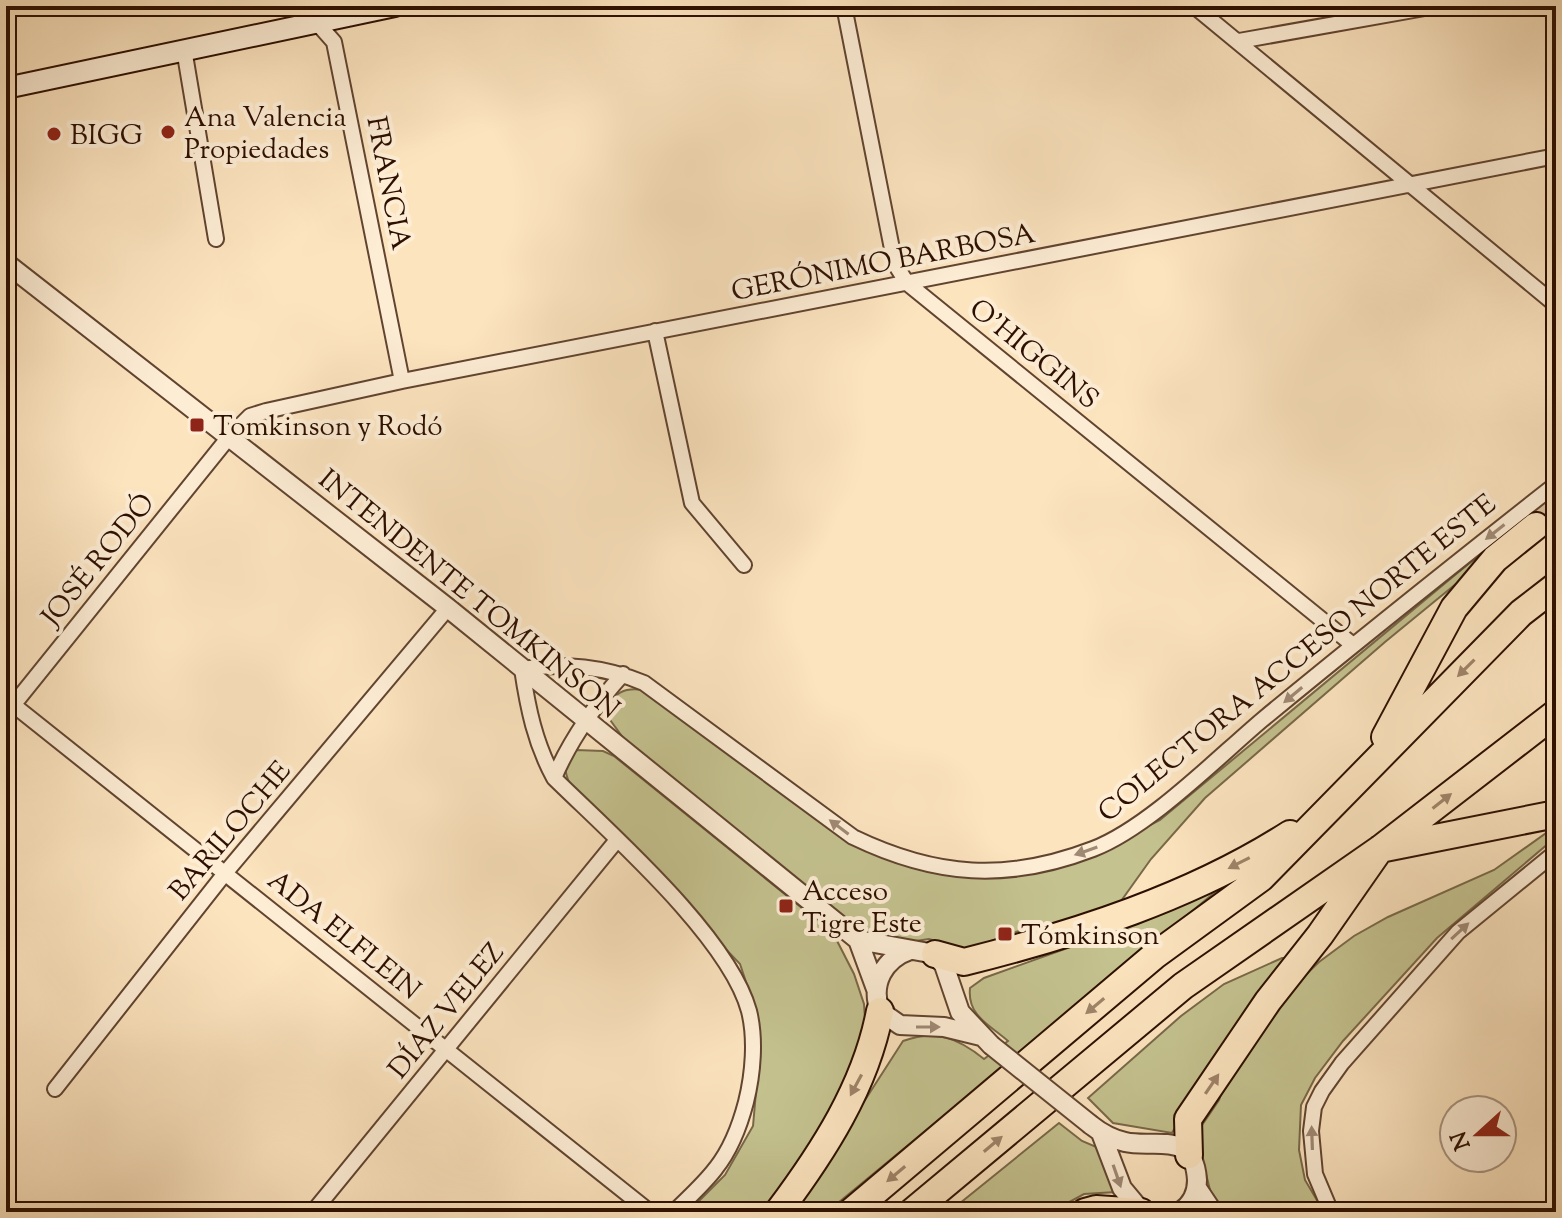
<svg xmlns="http://www.w3.org/2000/svg" width="1562" height="1218" font-family="'Sorts Mill Goudy',serif">
<style>
.green{fill:#c4c28f;stroke:#786848;stroke-width:2}
.lines{fill:none;stroke-linecap:round;stroke-linejoin:round}
.motorway-tunnel{stroke:#ddc4a2;stroke-width:26;stroke-dasharray:26 13;stroke-linecap:butt}
.minor-casing{stroke:#614430;stroke-width:18}
.tertiary-casing{stroke:#614430;stroke-width:22}
.secondary-casing{stroke:#2d0f00;stroke-width:24}
.motorway-casing{stroke:#2d0f00;stroke-width:30}
.minor{stroke:#fdedd5;stroke-width:14}
.tertiary{stroke:#fdedd5;stroke-width:18}
.secondary{stroke:#fdedd5;stroke-width:20}
.motorway{stroke:#fce4bf;stroke-width:26}
.tertiary-bridge-casing{stroke:#614430;stroke-width:22;stroke-linecap:butt}
.tertiary-bridge{stroke:#fdedd5;stroke-width:18}
.oneway{fill:#9f8975}
.oneway2{fill:#9f8469}
.poi-dot{fill:#8f2418;stroke:#fdedd5;stroke-width:3}
.labels{text-anchor:middle;stroke-width:8;stroke-linejoin:round;paint-order:stroke}
.poi-label{font-size:28px;fill:#2d0f00;stroke:#fdedd5;text-anchor:start}
.street-label{font-size:28px;fill:#2d0f00;stroke:#fdedd5}
</style>
<rect width="100%" height="100%" fill="#fce4bf"/>
<filter id="stains"><feTurbulence type="fractalNoise" baseFrequency=".0025" numOctaves="4"/><feColorMatrix values="0 0 0 0 .2 0 0 0 0 .09 0 0 0 0 .02 0 0 0 .5 -.17"/></filter>
<radialGradient id="worn" r=".72"><stop offset=".6" stop-color="#630" stop-opacity="0"/><stop offset="1" stop-color="#630" stop-opacity=".3"/></radialGradient>
<!-- green -->
<path class="green" d="M1556,491V502L1385,642L1205,798L1151,859L1121,901L1110,910L1034,936L1019,931L966,950L929,939L909,942L858,933L624,739L608,717C611,691 625,686 649,691L752,772L869,850L977,875L1102,850L1160,820Z
M576,750L603,751L614,756L833,933L854,974L864,1004L866,1033L863,1056L816,1140L761,1212H688L725,1175L753,1126L760,1046L755,1009L740,964L570,785C563,768 563,763 576,750Z
M1556,826V837L1437,938L1343,1041L1315,1078L1301,1105L1299,1150L1305,1180L1324,1212H1219L1213,1202L1196,1134L1219,1100L1226,1080L1296,984L1319,962L1354,936L1388,917L1494,870Z
M1225,884L827,1212H793L903,1041C936,1029 958,1038 984,1059L1008,1041C990,1025 967,1016 970,988L984,978L1115,931Z
M1282,958H1290L1220,1049L1172,1133L1113,1123L1088,1098L1181,1016L1224,984Z
M1059,1123L1082,1141L1101,1149L1116,1192L1084,1194L1051,1212H949Z"/>
<g class="lines">
<!-- motorway-tunnel -->
<path class="motorway-tunnel" d="M1536,526L1556,511"/>
<defs>
<path id="minor" d="M302,6L334,42L402,381
M844,6L895,264L907,283L1353,645
M1194,6L1556,305
M1239,41L1436,6
M184,49L216,239
M655,331L692,503L744,565
M6,699L650,1212
M6,714L229,437L250,416L266,411L402,381L1556,156
M554,778C571,738 594,706 623,674
M55,1089L226,872L448,608
M313,1212L617,840
M674,1212C688,1198 704,1184 716,1168C731,1149 740,1125 746,1102C753,1074 756,1039 749,1011C729,937 610,833 554,778C535,743 528,709 522,669C563,662 606,667 644,683L853,837C936,877 1007,882 1093,849C1148,828 1216,759 1262,720C1359,640 1457,562 1556,484
M1331,1212L1315,1174L1311,1131L1314,1107L1322,1091L1342,1063L1458,932L1556,852"/>
<path id="tertiary" d="M6,263L448,608L858,940L935,954L944,965L960,1012L991,1045
M858,940L876,989
M910,950C884,959 870,984 880,1011L900,1025L944,1027L981,1036
M1091,1125C1101,1133 1112,1139 1125,1142C1154,1149 1194,1129 1197,1180C1197,1193 1191,1205 1180,1212
M1101,1133L1122,1188L1142,1212
M1197,1188L1213,1212"/>
<path id="secondary" d="M6,88L395,6"/>
<path id="motorway" d="M1385,737L1454,608L1495,559L1536,526
M935,954L964,962C1076,934 1192,897 1290,834
M1189,1155L1188,1119L1268,1001L1320,935L1380,849L1556,814
M778,1212C823,1152 866,1086 880,1011
M851,1212L1154,956L1261,878L1521,613L1556,586
M912,1212L1183,986L1380,849L1556,713
M1085,1212L1096,1209L1141,1212"/>
</defs>
<!-- minor casing -->
<use href="#minor" class="minor-casing"/>
<!-- tertiary casing -->
<use href="#tertiary" class="tertiary-casing"/>
<!-- secondary casing -->
<use href="#secondary" class="secondary-casing"/>
<!-- motorway casing -->
<use href="#motorway" class="motorway-casing"/>
<!-- minor -->
<use href="#minor" class="minor"/>
<!-- tertiary -->
<use href="#tertiary" class="tertiary"/>
<!-- secondary -->
<use href="#secondary" class="secondary"/>
<!-- motorway -->
<use href="#motorway" class="motorway"/>
<defs>
<path id="tertiary-bridge" d="M991,1045L1091,1125"/>
</defs>
<!-- tertiary-bridge casing -->
<use href="#tertiary-bridge" class="tertiary-bridge-casing"/>
<!-- tertiary-bridge -->
<use href="#tertiary-bridge" class="tertiary-bridge"/>
</g>
<!-- one-way arrows -->
<defs><path id="oneway-solid" d="M-6-.8H1V-3.2L6.5 0L1 3.2V.8H-6Z" transform="scale(2)"/></defs>
<g class="oneway">
<use href="#oneway-solid" transform="translate(1495 532) rotate(142)"/>
<use href="#oneway-solid" transform="translate(1293 695) rotate(140)"/>
<use href="#oneway-solid" transform="translate(839 827) rotate(-143)"/>
<use href="#oneway-solid" transform="translate(1086 851) rotate(161)"/>
<use href="#oneway-solid" transform="translate(1460 931) rotate(-43)"/>
<use href="#oneway-solid" transform="translate(928 1027)"/>
<use href="#oneway-solid" transform="translate(1312 1138) rotate(-92)"/>
<use href="#oneway-solid" transform="translate(1117 1176) rotate(71)"/>
</g>
<g class="oneway2">
<use href="#oneway-solid" transform="translate(1466 668) rotate(135)"/>
<use href="#oneway-solid" transform="translate(1442 801) rotate(-38)"/>
<use href="#oneway-solid" transform="translate(1239 863) rotate(153)"/>
<use href="#oneway-solid" transform="translate(1095 1006) rotate(140)"/>
<use href="#oneway-solid" transform="translate(1212 1084) rotate(-56)"/>
<use href="#oneway-solid" transform="translate(856 1085) rotate(118)"/>
<use href="#oneway-solid" transform="translate(993 1144) rotate(-40)"/>
<use href="#oneway-solid" transform="translate(896 1174) rotate(140)"/>
</g>
<!-- markers -->
<g class="poi-dot">
<circle cx="168" cy="132" r="8"/>
<circle cx="54" cy="134" r="8"/>
<rect x="189" y="417" width="16" height="16" rx="4"/>
<rect x="778" y="898" width="16" height="16" rx="4"/>
<rect x="997" y="926" width="16" height="16" rx="4"/>
</g>
<g class="labels">
<!-- poi labels -->
<g class="poi-label">
<text x="184" y="126">Ana Valencia<tspan x="184" dy="32">Propiedades</tspan></text>
<text x="70" y="144">BIGG</text>
<text x="213" y="435">Tomkinson y Rodó</text>
<text x="802" y="900">Acceso<tspan x="802" dy="32">Tigre Este</tspan></text>
<text x="1021" y="944">Tómkinson</text>
</g>
<!-- street labels -->
<g class="street-label">
<text transform="translate(390 183) rotate(79)" y="10">FRANCIA</text>
<text transform="translate(883 261) rotate(-11)" y="10">GERÓNIMO BARBOSA</text>
<text transform="translate(1035 353) rotate(39)" y="10">O'HIGGINS</text>
<text transform="translate(97 559) rotate(-51)" y="10">JOSÉ RODÓ</text>
<text transform="translate(470 593) rotate(39)" y="10">INTENDENTE TOMKINSON</text>
<text transform="translate(1296 657) rotate(-39)" y="10">COLECTORA ACCESO NORTE ESTE</text>
<text transform="translate(229 830) rotate(-50)" y="10">BARILOCHE</text>
<text transform="translate(345 934) rotate(39)" y="10">ADA ELFLEIN</text>
<text transform="translate(445 1010) rotate(-51)" y="10">DÍAZ VELEZ</text>
</g>
</g>
<!-- margin -->
<rect width="1562" height="1218" fill="none" stroke="#fce4bf" stroke-width="32"/>
<rect x="8" y="8" width="1546" height="1202" fill="none" stroke="#2d0f00" stroke-width="4"/>
<rect x="16" y="16" width="1530" height="1186" fill="none" stroke="#2d0f00" stroke-width="2"/>
<!-- north arrow -->
<g transform="translate(1478 1134) rotate(249)"><circle r="38" fill="#fdedd5" stroke="#aa9480" stroke-width="2"/>
<path d="M0-6L14 30L0 20L-14 30Z" fill="#8f2418"/>
<text y="-12" font-size="22" font-weight="bold" text-anchor="middle" fill="#2d0f00">N</text>
</g>
<rect width="100%" height="100%" filter="url(#stains)"/>
<rect width="100%" height="100%" fill="url(#worn)"/>
</svg>
